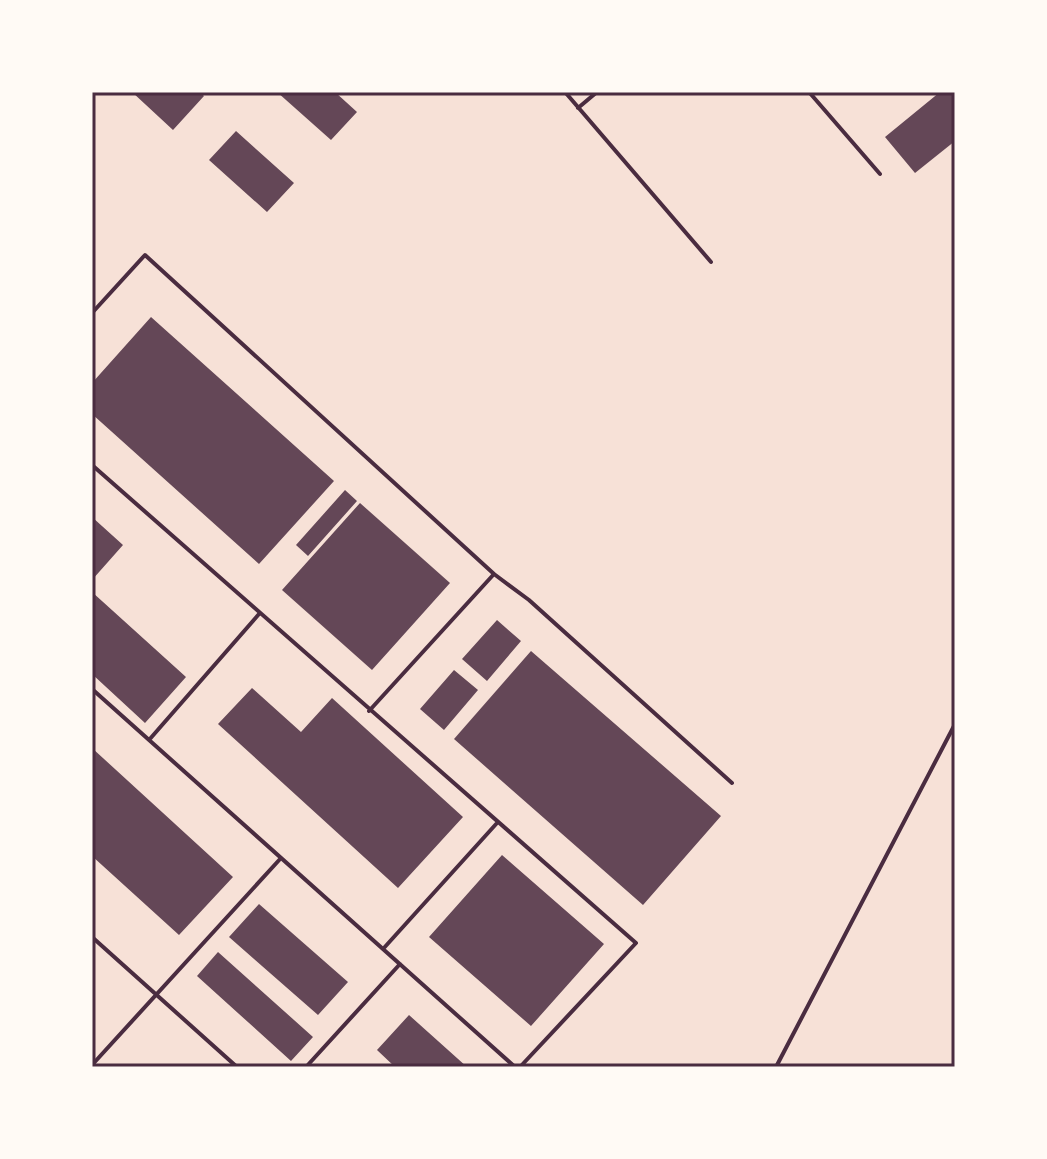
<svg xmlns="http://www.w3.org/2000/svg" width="1047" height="1159" font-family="Rubik,sans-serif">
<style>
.building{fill:#644757}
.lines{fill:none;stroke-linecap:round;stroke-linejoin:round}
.service{stroke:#4a2c40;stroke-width:4}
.neatline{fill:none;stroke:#4a2c40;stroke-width:3}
</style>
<rect width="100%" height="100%" fill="#f7e1d7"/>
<!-- building -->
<path class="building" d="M132,92H200L204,96L173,130Z
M277,92H335L357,112L331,140Z
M940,92H955V141L915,173L885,137Z
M236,131L294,183L267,212L209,160Z
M151,317L334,481L259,564L92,414V383Z
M345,490L357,501L308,556L296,545Z
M360,503L450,583L372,670L282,590Z
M92,517L123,545L92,580Z
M92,592L186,677L145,723L92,674Z
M497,620L521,641L487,681L462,659Z
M531,651L721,816L643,905L454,739Z
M454,670L478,690L444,730L420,709Z
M252,688L301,732L332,698L463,817L398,888L218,724Z
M92,748L233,877L179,935L92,856Z
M502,855L604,944L531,1026L429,937Z
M259,904L348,982L318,1015L229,937Z
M218,952L313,1037L291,1061L197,976Z
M409,1015L467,1067H395L377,1050Z"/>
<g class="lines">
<!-- service -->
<path class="service" d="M565,92L711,262
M809,92L880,174
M578,108L597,92
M92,313L145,255L494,574L529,600L732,783
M92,465L636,943L520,1067
M92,689L515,1067
M369,711L494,574
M149,740L259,614
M92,937L237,1067
M383,949L497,823
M92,1065L281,858
M306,1067L400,964
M776,1067L955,724"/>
</g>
<!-- border -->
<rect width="1047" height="1159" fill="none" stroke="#fffaf5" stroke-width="188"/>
<rect x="94" y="94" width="859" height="971" class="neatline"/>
</svg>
